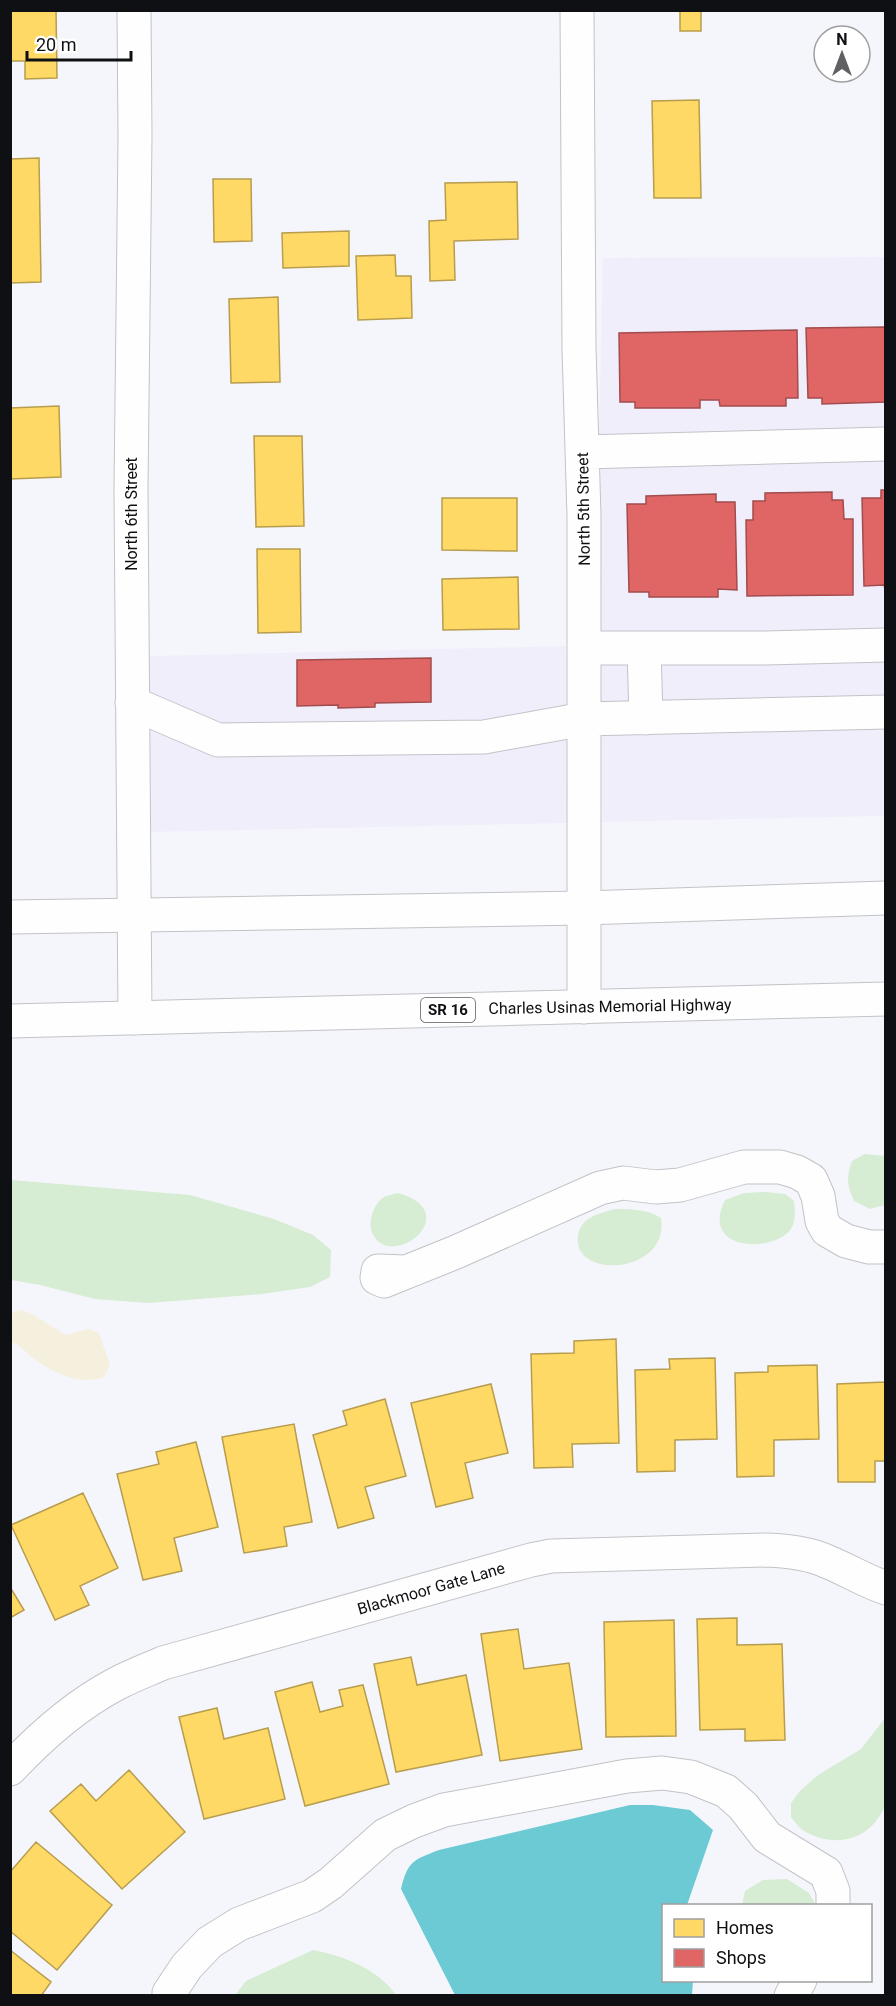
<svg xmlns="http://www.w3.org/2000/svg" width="896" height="2006" font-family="Roboto,sans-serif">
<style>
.commercial{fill:#f1eefc}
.green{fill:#d6ecd3}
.sand{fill:#f5f0de}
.water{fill:#6bcad3}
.homes{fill:#ffd966;stroke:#b79d4d;stroke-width:1.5}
.shops{fill:#e06666;stroke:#a14c4d;stroke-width:1.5}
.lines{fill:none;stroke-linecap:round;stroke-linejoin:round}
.minor-casing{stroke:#c2c3c7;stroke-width:35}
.highway-casing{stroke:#c2c3c7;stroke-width:35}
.minor{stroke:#fefefe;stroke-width:33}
.highway{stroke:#fefefe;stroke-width:33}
.labels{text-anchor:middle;stroke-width:6;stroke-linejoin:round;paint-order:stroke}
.shield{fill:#fff;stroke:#57585a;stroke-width:1.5}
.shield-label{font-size:15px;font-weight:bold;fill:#0f1013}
.street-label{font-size:16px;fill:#0f1013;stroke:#fff}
</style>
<rect width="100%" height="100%" fill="#f5f6fb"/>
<!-- commercial -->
<path class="commercial" d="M885,257V816L602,822L601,516L599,428L603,258Z
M566,646L567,823L151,832L149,656Z"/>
<!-- green -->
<path class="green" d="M865,1154L885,1156V1205L870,1209L854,1201C847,1185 846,1178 852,1161Z
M11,1180L190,1195L274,1219L313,1235L331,1250L330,1277L310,1287L262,1294L148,1303L95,1299L40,1285L11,1280Z
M765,1192L785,1194L794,1201C795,1210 796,1221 791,1229C774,1253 699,1252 725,1200L744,1193Z
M398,1193C466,1212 393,1271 373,1235C367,1224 373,1204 384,1197C388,1195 394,1194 398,1193Z
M615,1209C631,1209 647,1209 661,1218C670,1274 573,1280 578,1237C580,1217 598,1214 615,1209Z
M885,1718L886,1803C873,1839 837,1850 804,1831C799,1828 795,1822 791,1817V1803L800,1791L818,1775L861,1749Z
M787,1879L809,1893L816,1905H742L745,1891L763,1880Z
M313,1950C344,1956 378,1969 396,1995H235L246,1981Z"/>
<!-- sand -->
<path class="sand" d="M22,1310L30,1313L66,1335L88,1329L99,1333L110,1365L104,1377C80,1386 53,1373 33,1358C25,1352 21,1345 11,1342V1313Z"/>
<!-- water -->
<path class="water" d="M630,1805H653L690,1810L713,1830L687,1905L664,1906V1980L693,1981L692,1995H455L401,1889C408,1861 413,1860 439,1850Z"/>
<!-- homes -->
<path class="homes" d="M10,10H56L57,78L25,79V61H10Z
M680,10H701V31H680Z
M699,100L701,198H654L652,101Z
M39,158L41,282L10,283V159Z
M213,179H251L252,241L214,242Z
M517,182L518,239L454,241L455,280L430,281L429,221L446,220L445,183Z
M349,231V266L283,268L282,233Z
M395,255L396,276H411L412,318L358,320L356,256Z
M278,297L280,382L231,383L229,299Z
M59,406L61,477L10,479V408Z
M254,436H302L304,526L256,527Z
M442,498H517V551L442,550Z
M257,549H300L301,632L258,633Z
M518,577L519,629L443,630L442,579Z
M616,1339L619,1443L572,1444L573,1467L534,1468L531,1354L574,1353V1341Z
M715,1358L717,1439L675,1440V1471L637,1472L635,1370L670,1369L669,1359Z
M817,1365L819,1439L774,1440V1476L737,1477L735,1373L768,1372V1366Z
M885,1371L886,1461H875V1482H838L837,1384L885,1382Z
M491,1384L508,1453L465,1463L473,1498L436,1507L411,1403Z
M385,1399L406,1476L365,1487L374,1518L338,1528L313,1435L347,1425L343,1411Z
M294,1424L312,1522L284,1527L287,1546L244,1553L222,1437Z
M196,1442L218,1527L174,1538L182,1571L143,1580L117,1474L159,1464L156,1452Z
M83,1493L118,1568L80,1586L89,1605L55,1620L11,1525Z
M10,1587L24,1610L10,1618Z
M737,1618V1645L782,1644L785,1740L745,1741V1729L700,1730L697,1619Z
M674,1620L676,1736L606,1737L604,1622Z
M518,1629L524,1669L569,1663L582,1749L500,1761L481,1634Z
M411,1657L417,1685L466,1675L482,1755L396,1772L374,1664Z
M312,1682L320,1712L343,1706L339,1690L363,1685L389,1784L305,1806L275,1692Z
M217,1708L224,1739L268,1728L285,1799L204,1819L179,1717Z
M129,1770L185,1832L122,1889L50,1811L81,1784L96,1801Z
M36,1842L112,1905L57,1970L10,1931V1872Z
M10,1950L51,1982L41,1996H10Z"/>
<!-- shops -->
<path class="shops" d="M886,327V402L822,404V398H808L806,328Z
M797,330L798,398H786V406H720L719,400H700V408H635V402H620L619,333Z
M881,490H886V593L884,585L864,586L862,498H881Z
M832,492V500H843L844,519H853V595L747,596L746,520H753V501H765V493Z
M716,494V502H735L737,590L718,589V597H649V592H629L627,504H646V496Z
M431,658V702L375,703V707L338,708V705L297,706V660Z"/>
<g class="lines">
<defs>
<path id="minor" d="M134,10L135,137L131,490L135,1018
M577,10L579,348L584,516V1007
M582,452L886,444
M584,648H765L886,645
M644,648L646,718
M132,703L218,740L484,737L584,719L886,712
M405,1272L378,1271L377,1278L384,1281L456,1252L600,1188L623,1183L656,1187L680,1185L744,1167H780L797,1172L811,1180L818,1196L822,1221L827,1230L846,1241L869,1247H886
M10,1769C41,1736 76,1705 116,1684C131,1676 147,1670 163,1663L531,1560L551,1556L767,1550C787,1551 810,1553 828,1562C848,1570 865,1581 886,1588
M169,1993L187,1966L210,1942L239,1924L312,1896L331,1883L385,1835L414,1821L444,1810L627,1776L662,1773L691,1777L726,1791L743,1806L767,1837L826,1873L833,1891V1906
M791,1996L800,1980"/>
<path id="highway" d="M10,917L584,908L886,898
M10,1021L886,999"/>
</defs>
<!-- minor casing -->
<use href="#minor" class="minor-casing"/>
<!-- highway casing -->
<use href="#highway" class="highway-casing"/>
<!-- minor -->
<use href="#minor" class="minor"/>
<!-- highway -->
<use href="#highway" class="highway"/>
</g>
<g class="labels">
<!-- shield labels -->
<rect class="shield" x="421" y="998" width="54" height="24" rx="4.5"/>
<g class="shield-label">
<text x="448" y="1015">SR 16</text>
</g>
<!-- street labels -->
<g class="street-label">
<text transform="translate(583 509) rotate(-91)" y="6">North 5th Street</text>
<text transform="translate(131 514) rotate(-90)" y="6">North 6th Street</text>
<text transform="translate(610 1006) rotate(-1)" y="6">Charles Usinas Memorial Highway</text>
<text transform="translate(431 1588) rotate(-16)" y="6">Blackmoor Gate Lane</text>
</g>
</g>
<!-- border -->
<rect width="896" height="2006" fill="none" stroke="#0f1013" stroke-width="24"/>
<!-- legend -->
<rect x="662" y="1904" width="210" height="78" fill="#ffffff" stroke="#9f9fa1" stroke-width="1.5"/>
<rect x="674" y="1919" width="30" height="18" fill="#ffd966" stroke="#9f9fa1" stroke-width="1.5"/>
<text x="716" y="1934" font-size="18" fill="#0f1013">Homes</text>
<rect x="674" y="1949" width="30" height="18" fill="#e06666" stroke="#9f9fa1" stroke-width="1.5"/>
<text x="716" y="1964" font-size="18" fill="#0f1013">Shops</text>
<!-- north arrow -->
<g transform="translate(842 54)"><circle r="28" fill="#ffffff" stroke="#9f9fa1" stroke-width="1.5"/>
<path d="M0-4.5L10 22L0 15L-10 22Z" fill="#606064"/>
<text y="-9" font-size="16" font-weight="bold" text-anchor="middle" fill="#0f1013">N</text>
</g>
<!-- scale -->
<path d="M27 51v9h104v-9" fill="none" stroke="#0f1013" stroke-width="3"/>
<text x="36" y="51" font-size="18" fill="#0f1013" stroke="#ffffff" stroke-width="4.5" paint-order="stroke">20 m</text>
</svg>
